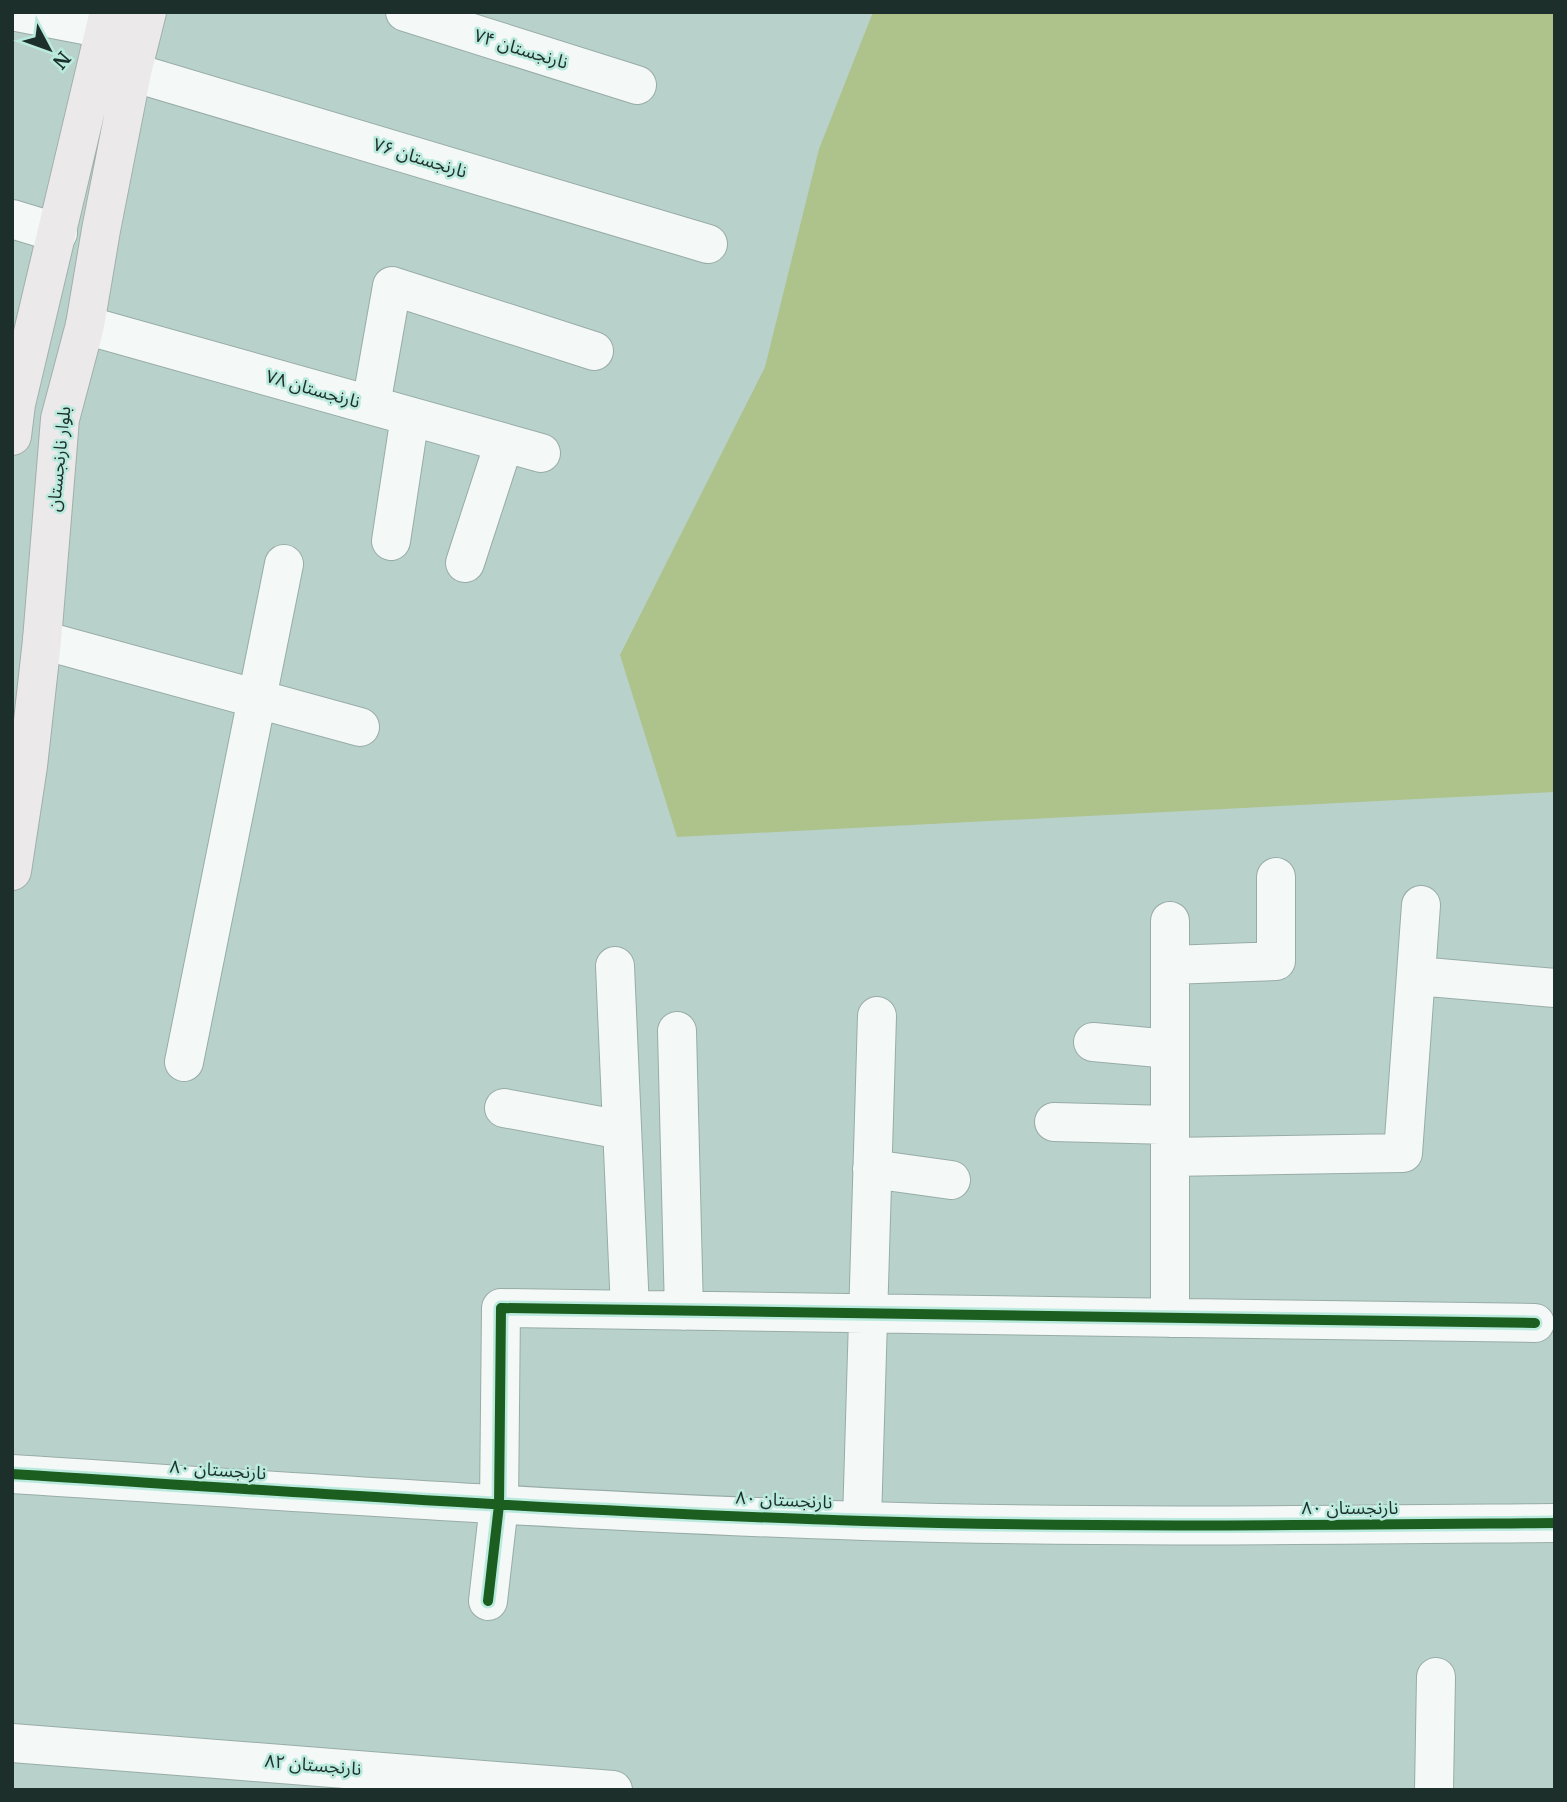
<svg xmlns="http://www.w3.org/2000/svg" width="1567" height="1802" font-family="Merriweather,'Noto Sans Arabic',serif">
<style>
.green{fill:#aec28c}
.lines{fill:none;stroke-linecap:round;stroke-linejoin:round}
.minor-casing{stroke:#98aca7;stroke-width:40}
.major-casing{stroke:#a1afab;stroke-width:40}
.minor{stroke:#f4f8f7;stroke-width:38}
.major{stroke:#ece9ea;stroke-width:38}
.cycleway-casing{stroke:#baeadd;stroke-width:15}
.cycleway{stroke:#1b5e20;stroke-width:10}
.labels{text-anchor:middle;stroke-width:5;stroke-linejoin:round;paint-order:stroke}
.street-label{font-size:18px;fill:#1c2f2a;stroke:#baeadd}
</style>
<rect width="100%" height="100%" fill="#b8d2cb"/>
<!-- green -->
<path class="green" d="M873,12H1555V792L677,837L620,655L765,367L819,149Z"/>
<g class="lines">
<defs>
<path id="minor" d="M17,12L105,29
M405,12L637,85
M132,72L708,244
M12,219L58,233
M85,325L541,453
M371,405L392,286L594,351
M391,541L410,416
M465,563L504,443
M42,640L360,727
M1170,965L1276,961V877
M615,966L630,1310
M1417,976L1555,988
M677,1031L684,1311
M1093,1042L1170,1049
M184,1062L284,564
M504,1108L622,1130
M1054,1122L1170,1125
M1170,1157L1403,1153L1421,905
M872,1169L951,1180
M1170,1318V921
M12,1474C296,1492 580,1512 864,1521C1095,1528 1324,1525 1555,1523
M862,1521L877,1016
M488,1601L499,1505L501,1308L1535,1323
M12,1743L613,1790
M1434,1790L1436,1677"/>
<path id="major" d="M12,436L16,404L109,12
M12,871L28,766L42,640L60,419L85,325L101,230L132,72L147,12"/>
</defs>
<!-- minor casing -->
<use href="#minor" class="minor-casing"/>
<!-- major casing -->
<use href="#major" class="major-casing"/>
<!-- minor -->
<use href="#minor" class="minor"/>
<!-- major -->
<use href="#major" class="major"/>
<defs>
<path id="cycleway" d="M12,1474C296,1492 580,1512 864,1521C1095,1528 1324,1525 1555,1523
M488,1601L499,1505L501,1308L1535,1323"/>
</defs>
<!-- cycleway casing -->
<use href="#cycleway" class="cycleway-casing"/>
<!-- cycleway -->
<use href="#cycleway" class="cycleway"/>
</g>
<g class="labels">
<!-- street labels -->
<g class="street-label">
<text transform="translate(521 49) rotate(17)" y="6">نارنجستان ۷۴</text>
<text transform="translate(420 158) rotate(17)" y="6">نارنجستان ۷۶</text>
<text transform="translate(313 389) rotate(16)" y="6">نارنجستان ۷۸</text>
<text transform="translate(59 459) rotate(-84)" y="6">بلوار نارنجستان</text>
<text transform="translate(218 1470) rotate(4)" y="6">نارنجستان ۸۰</text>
<text transform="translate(784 1500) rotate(3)" y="6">نارنجستان ۸۰</text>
<text x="1350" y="1514">نارنجستان ۸۰</text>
<text transform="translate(313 1765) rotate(5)" y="6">نارنجستان ۸۲</text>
</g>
</g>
<!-- border -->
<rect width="1567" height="1802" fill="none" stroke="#1c2f2a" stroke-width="28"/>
<!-- north arrow -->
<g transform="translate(49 49) rotate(131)" stroke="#baeadd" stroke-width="5" paint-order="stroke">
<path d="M0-5L12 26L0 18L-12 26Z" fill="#1c2f2a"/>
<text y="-10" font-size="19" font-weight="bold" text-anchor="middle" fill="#1c2f2a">N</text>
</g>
</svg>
